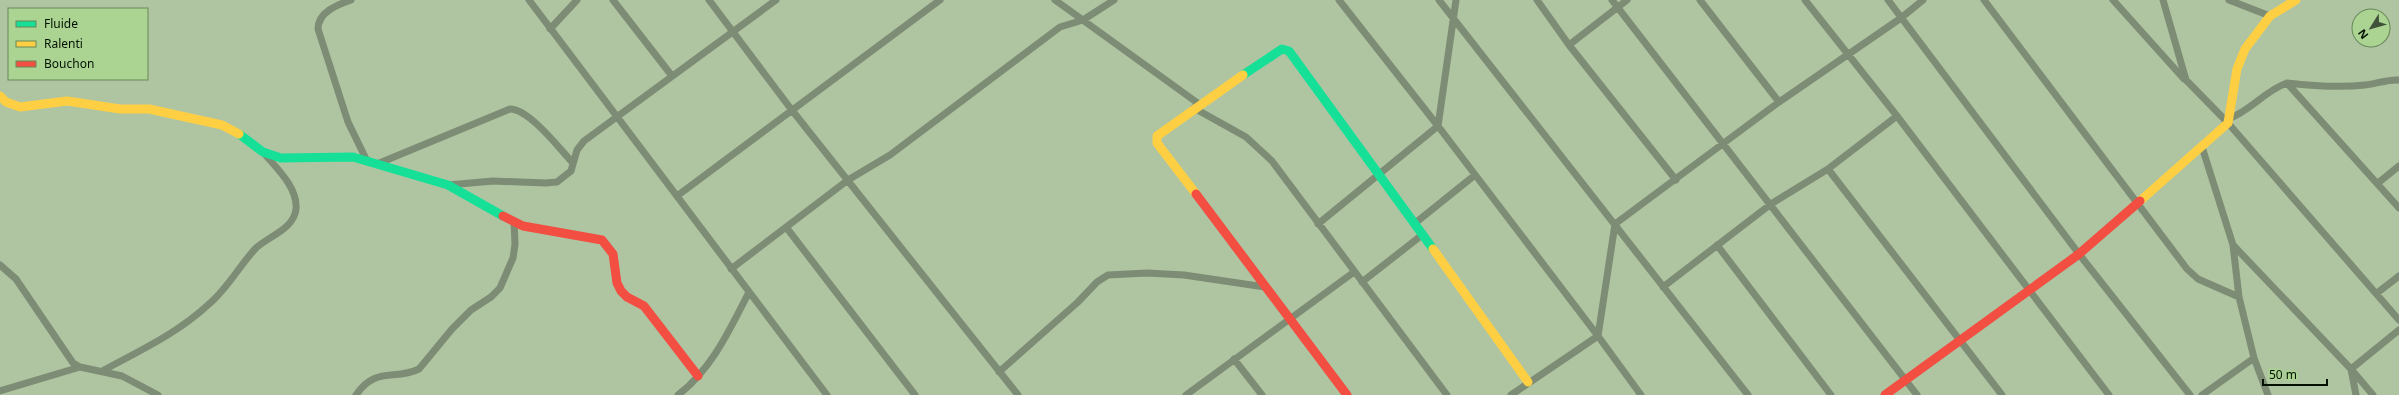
<svg xmlns="http://www.w3.org/2000/svg" width="2399" height="395" font-family="'Noto Sans',sans-serif">
<style>
.lines{fill:none;stroke-linecap:round;stroke-linejoin:round}
.street{stroke:#7d8c74;stroke-width:7}
.fast{stroke:#16e098;stroke-width:9}
.slow{stroke:#ffcf43;stroke-width:9}
.jam{stroke:#f24e42;stroke-width:9}
</style>
<rect width="100%" height="100%" fill="#afc5a2"/>
<g class="lines">
<!-- street -->
<path class="street" d="M351,0C337,5 318,12 318,29L348,122L367,161
M529,0L827,395
M613,0L672,76
M709,0L791,109L1018,395
M1055,0L1199,104
M1439,0L1748,395
M1456,0L1438,126L1598,336L1511,395
M1537,0L1569,45L1676,180
M1612,0L1917,395
M1700,0L1779,102
M1805,0L1897,116L2109,395
M1888,0L2079,254L2190,395
M1984,0L2187,269L2198,279L2239,297
M2113,0L2184,79
M2163,0L2186,80L2228,123L2399,320
M2229,0L2270,16
M550,29L577,0
M1569,45L1627,0
M2287,83C2313,86 2339,88 2365,85C2377,84 2387,79 2399,80
M1194,108L1246,137L1272,161L1447,395
M2228,119C2251,111 2264,91 2287,83L2399,208
M377,164L510,109C529,109 559,148 572,162
M1828,169L2002,395
M2378,183L2399,166
M448,185L493,181L546,183L557,182L571,171L577,150L584,141L776,0
M677,196L940,0
M1318,224L1438,126L1339,0
M1414,224L1475,175
M786,227L915,395
M1717,245L1831,395
M2233,245L2351,369L2373,395
M0,265L16,279L73,363L80,367L122,376L158,395
M731,269L848,180L890,155L1060,27L1083,20L1114,0
M1362,282L1422,235
M1663,287L1771,204L1828,169L1897,116
M2377,293L2399,276
M2254,358L2268,395
M1234,359L1262,395
M104,370C141,350 178,333 209,304C228,288 239,266 256,248C269,236 294,229 296,209C298,187 276,168 263,152
M999,372L1078,302L1097,282L1108,275L1147,273L1184,275L1265,287
M0,391L80,367
M356,395C376,366 394,381 419,369L452,329L471,310L491,297L500,288L513,258L515,244L514,222
M678,395C712,369 730,329 749,292
M1186,395L1354,272
M1641,395L1598,336L1615,224L1779,102L1901,18L1923,0
M2202,395L2254,358L2239,297L2233,245L2202,147
M2356,395L2351,369L2399,330"/>
<!-- fast -->
<path class="fast" d="M1243,75L1282,49L1289,51L1433,249
M239,134L263,152L281,158L353,157L448,185L503,216"/>
<!-- slow -->
<path class="slow" d="M0,96L6,102L20,107L67,101L120,109H149L222,125L239,134
M1196,194L1157,143V136L1243,75
M2140,201L2228,123L2237,69L2245,49L2270,16L2296,0
M1433,249L1528,382"/>
<!-- jam -->
<path class="jam" d="M1196,194L1347,395
M503,216L523,226L602,240L613,254L617,283L621,291L627,297L644,306L698,376
M1885,395L2079,254L2140,201"/>
</g>
<!-- legend -->
<rect x="8" y="8" width="140" height="72" fill="#abd493" stroke="#688658"/>
<rect x="16" y="21" width="20" height="6" fill="#16e098" stroke="#688658"/>
<text x="44" y="28" font-size="12" fill="#041100">Fluide</text>
<rect x="16" y="41" width="20" height="6" fill="#ffcf43" stroke="#688658"/>
<text x="44" y="48" font-size="12" fill="#041100">Ralenti</text>
<rect x="16" y="61" width="20" height="6" fill="#f24e42" stroke="#688658"/>
<text x="44" y="68" font-size="12" fill="#041100">Bouchon</text>
<!-- north arrow -->
<g transform="translate(2371 28) rotate(233)"><circle r="19" fill="#abd493" stroke="#688658"/>
<path d="M0-3L7 15L0 10L-7 15Z" fill="#405039"/>
<text y="-6" font-size="11" font-weight="bold" text-anchor="middle" fill="#041100">N</text>
</g>
<!-- scale -->
<path d="M2263 379v6h64v-6" fill="none" stroke="#041100" stroke-width="2"/>
<text x="2269" y="379" font-size="12" fill="#041100" stroke="#abd493" stroke-width="3" paint-order="stroke">50 m</text>
</svg>
